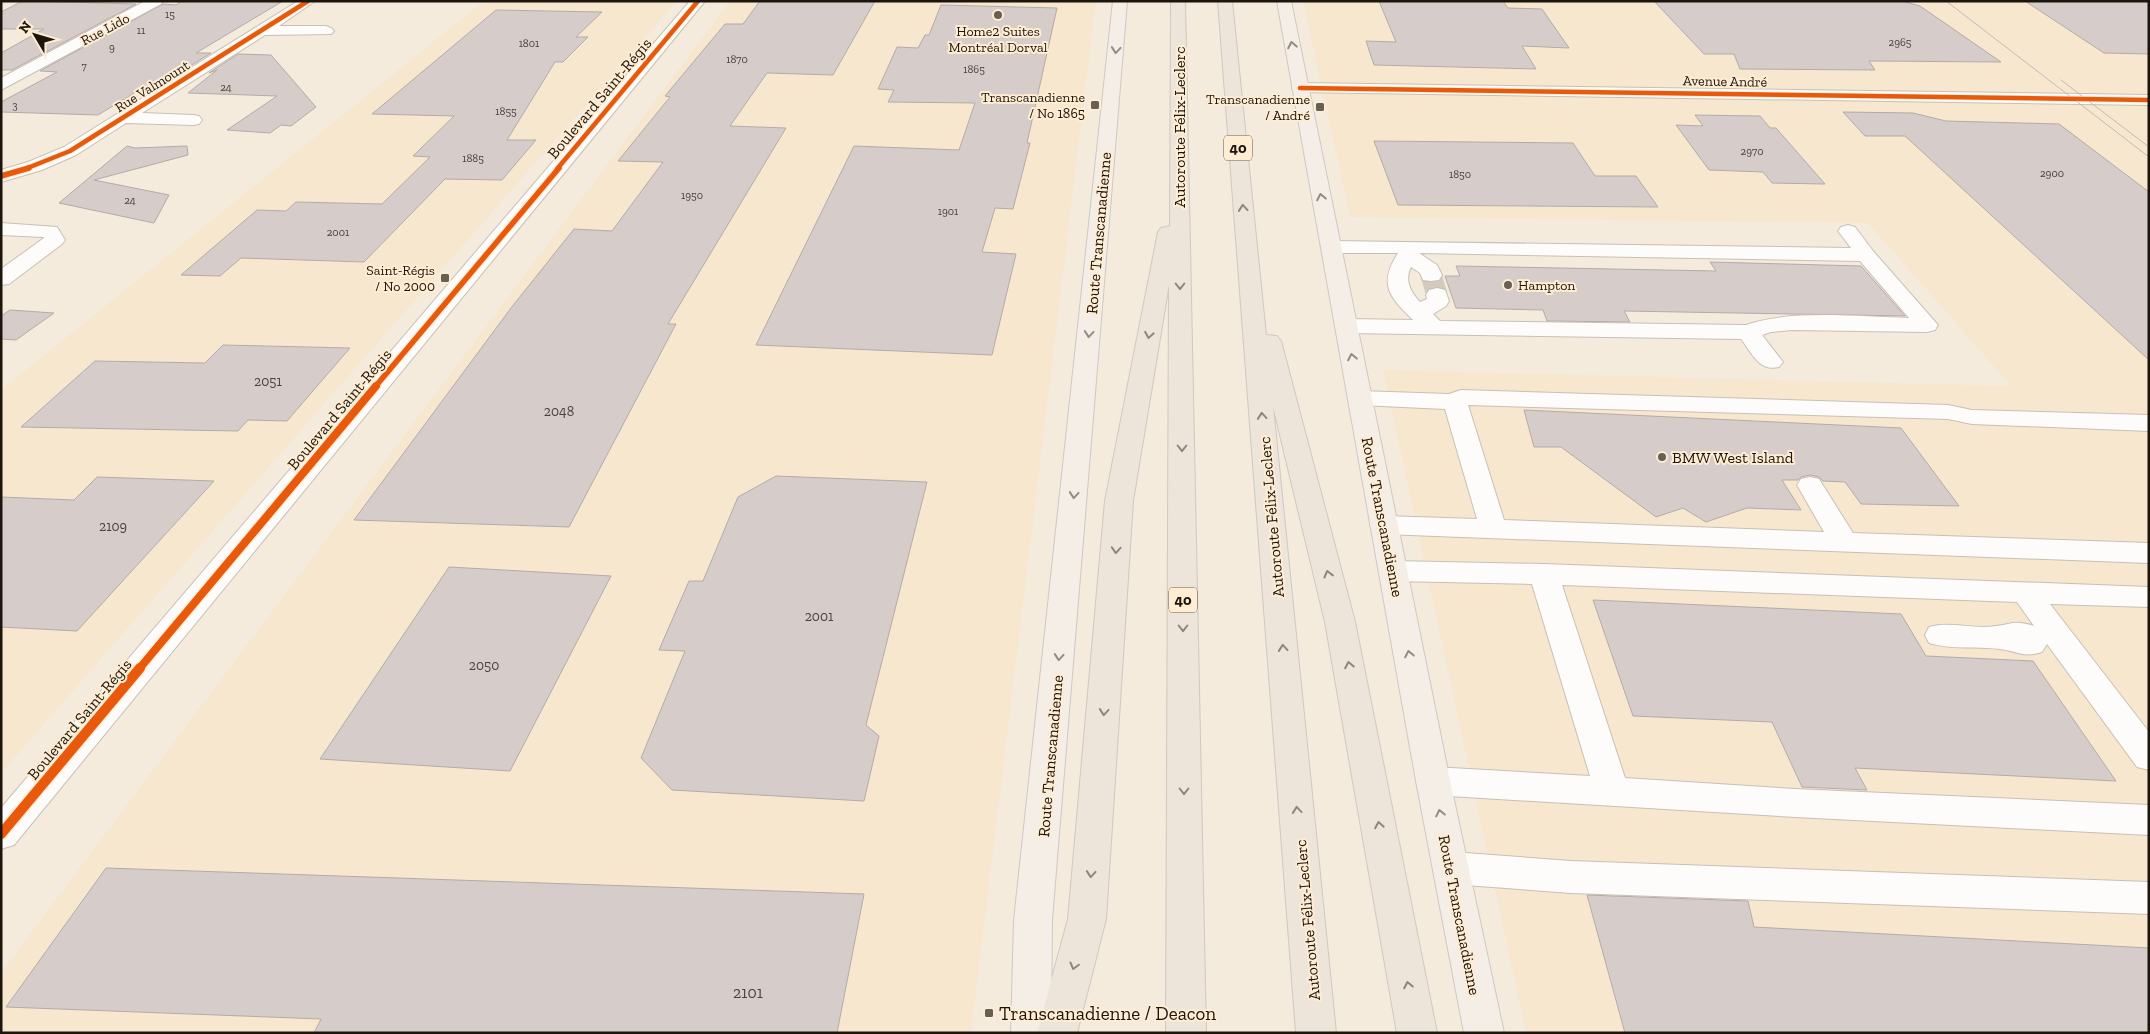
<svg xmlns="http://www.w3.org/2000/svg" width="2150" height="1034" font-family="'Zilla Slab',serif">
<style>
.built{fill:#f7e7cf}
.building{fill:#d6cdca;stroke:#b4aba8}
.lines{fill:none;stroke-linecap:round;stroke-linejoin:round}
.minor-tunnel{stroke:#d3cbbe;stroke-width:21;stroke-dasharray:21 11;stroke-linecap:butt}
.minor-casing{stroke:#c7c0b5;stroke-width:2}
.major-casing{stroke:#cdc9c2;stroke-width:2}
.highway-casing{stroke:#cdc9c2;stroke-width:2}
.minor{fill:#fdfcfa;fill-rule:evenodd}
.major{fill:#f4eee6;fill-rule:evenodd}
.highway{fill:#ede5da;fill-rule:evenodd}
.tram{stroke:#bebcb9;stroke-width:1}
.cycleway-far3-casing{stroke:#feecd3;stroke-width:6}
.cycleway-far2-casing{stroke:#feecd3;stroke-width:8}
.cycleway-far1-casing{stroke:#feecd3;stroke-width:11}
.cycleway-casing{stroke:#feecd3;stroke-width:13}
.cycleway-far3{stroke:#e8590c;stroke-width:4.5}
.cycleway-far2{stroke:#e8590c;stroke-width:5.5}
.cycleway-far1{stroke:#e8590c;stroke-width:8}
.cycleway{stroke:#e8590c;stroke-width:10}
.oneway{stroke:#928c84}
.oneway2{stroke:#8e877d}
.poi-dot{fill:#676055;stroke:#feecd3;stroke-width:2}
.labels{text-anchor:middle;stroke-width:4;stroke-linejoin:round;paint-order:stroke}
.far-number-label{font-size:11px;fill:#4a433c}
.far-street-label{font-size:14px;fill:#1b150c;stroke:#feecd3}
.far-poi-label{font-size:14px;fill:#1b150c;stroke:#feecd3;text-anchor:end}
.number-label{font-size:14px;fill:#4a433c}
.shield{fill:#feecd3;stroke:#5f5648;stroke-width:1}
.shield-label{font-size:15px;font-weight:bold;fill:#1b150c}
.street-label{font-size:16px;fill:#1b150c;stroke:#feecd3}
.poi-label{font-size:16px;fill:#1b150c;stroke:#feecd3;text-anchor:start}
.near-number-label{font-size:16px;fill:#4a433c}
.near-poi-label{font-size:19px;fill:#1b150c;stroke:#feecd3;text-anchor:start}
</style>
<rect width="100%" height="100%" fill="#f4ebdd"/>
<!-- built -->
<path class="built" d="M484,1H677L1,773V390Z
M730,1H1096L971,1033H1V973Z
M1303,1H2149V1033H1526L1383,370L2011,386L1868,223L1350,217Z"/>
<!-- building -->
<path class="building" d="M23,1H27L136,4L12,70H1V53L44,29H1V12Z
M182,1H283L196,53H211L148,92H136L98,115L1,112V102L57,72L40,71L163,4L176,5Z
M760,1H875L833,75L767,73L730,126L786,128L668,324H676L569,527L354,520L511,308L574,229L612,231L663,162L618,161L670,97L665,96L725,24H743Z
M1379,1H1503L1508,8L1542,9L1569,48L1522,46L1536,69L1374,65L1366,41L1396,42Z
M1654,1H1902L1920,6L2001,62L1869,61L1875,70L1740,69L1734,54H1704Z
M2025,1H2149V54L2104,53Z
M941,5L1057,8L1027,143H1030L1013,209L995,208L982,252L1016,254L992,355L756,345L854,146L959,150L975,103L888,102L894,90L878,89L897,47L918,48L925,35H929Z
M496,10L602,12L576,37H588L563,62H555L507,140H536L502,180L445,179L364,262L241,258L220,276L181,275L257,210L286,211L296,202L382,204L430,157L413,156L454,116L372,114Z
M238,54L271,55L316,107L291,126L281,125L270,133L227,130L277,96L188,93L217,70L209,73Z
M1843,112L1913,113L1946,121L2059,124L2149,192V360L1905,136H1865Z
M1695,115L1760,116L1770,128H1776L1825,184L1772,183L1763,172L1709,170L1676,125L1703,126Z
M1374,141L1573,143L1595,176H1636L1658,207L1398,205Z
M127,146L135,148L187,146L188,155L94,180L169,195L154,223L59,203Z
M1710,262L1861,266L1905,316L1624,311L1630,322L1547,321L1543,310L1456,308L1445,276H1460L1456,266L1716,271Z
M10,310L54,313L16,340L1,339V316Z
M223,345L350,348L287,421L248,420L238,431L21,427L95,361L205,363Z
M1524,410L1901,428L1959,506L1861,504L1845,482L1823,481L1819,477L1810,475L1801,477L1798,480H1782L1801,510L1747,508L1706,522L1683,508L1656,517L1561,447H1534Z
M776,476L927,482L866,725L879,736L864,801L672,790L641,758L685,651L659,650L689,581H703L738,497Z
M97,477L214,481L77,631L1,627V497L74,500Z
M449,567L611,576L510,771L320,759Z
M1593,600L1901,614L1926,656L2033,661L2116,781L1855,768L1867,790L1802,787L1772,722L1633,716Z
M106,868L864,894L837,1033H314L321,1019L6,1007Z
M1587,895L1748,901L1754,927L2149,948V1033H1625Z"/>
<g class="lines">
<!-- minor-tunnel -->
<path class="minor-tunnel" d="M1431,275L1437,295"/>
<defs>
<path id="minor" d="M145,1H163L161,4L1,90V78Z
M298,1H315L279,26H326L331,28L334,31L331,34L265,35L142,113L193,115L199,116L202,120L199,124L193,125L126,123L76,155L42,170L1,182V170L28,162L64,147Z
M690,1H705L14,845L1,849V808Z
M1300,83L2149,95V105L1294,92L1292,88L1294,84Z
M1,223L57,227L65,240L62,244L9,284L1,285V269L44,238L43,237L1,235Z
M1848,225L1855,227L1873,251L1938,325L1935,330L1927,332L1792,330L1771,332L1762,335L1783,362L1779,367C1759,372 1752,353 1741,339L1346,333L1338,331L1335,326L1338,321L1346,319L1413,320C1389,297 1378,284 1398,253H1331L1324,251L1321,247L1324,243L1331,241L1851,248L1838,231L1841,227ZM1419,253L1860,261L1909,318C1860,317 1791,309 1746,325L1440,321L1433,314L1446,306L1449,301L1445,290L1437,288L1429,290L1426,295L1427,299L1420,302C1411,292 1404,281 1411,267L1420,273L1423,280L1431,281L1439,280L1442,275L1437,265Z
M1461,390L1948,405L1972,410L2149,415V431L1972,424L1948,419L1468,405L1504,520L1824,532L1797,485L1801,479L1810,477L1819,479L1853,533L2149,543V563L1384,534L1374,531L1370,525L1374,519L1384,516L1477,519L1445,409L1360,405L1351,403L1348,398L1351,393L1360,391L1449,394Z
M1393,561L1544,564L2149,587V607L2050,604L2149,732V770L2137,767L2047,644L2042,652C2023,658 2017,651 2000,649C1976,646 1952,650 1929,643L1925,635L1929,627C1951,621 1974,630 1996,626C2013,624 2014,620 2034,626L2017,602L1562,585L1625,778L1795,789L2149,805V835L1795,817L1433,795L1421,791L1416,781L1421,771L1433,767L1590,776L1532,584L1393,581L1383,578L1379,571L1383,564Z
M1452,852L1571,861L2149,882V914L1571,893L1452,884L1439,879L1434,868L1439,857Z"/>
<path id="major" d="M1113,1H1127L1052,920L1051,1033H1011L1014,920Z
M1277,1H1291L1450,781L1504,1033H1464L1416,781Z"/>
<path id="highway" d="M1171,1H1185L1206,1033H1166L1169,284L1133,501L1106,919L1077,1033H1037L1068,919L1105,501L1158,232L1161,228L1170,226Z
M1218,1H1232L1266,335L1277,336L1281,341L1355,622L1437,1033H1397L1325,622L1273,406L1336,1033H1296Z"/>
</defs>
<!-- minor casing -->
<use href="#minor" class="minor-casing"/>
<!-- major casing -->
<use href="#major" class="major-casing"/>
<!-- highway casing -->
<use href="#highway" class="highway-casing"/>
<!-- minor -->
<use href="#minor" class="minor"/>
<!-- major -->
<use href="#major" class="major"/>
<!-- highway -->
<use href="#highway" class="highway"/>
<!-- tram -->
<path class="tram" d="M1946,1L2149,157
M2061,80L2149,147"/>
<defs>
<path id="cycleway-far3" d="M1300,88L2149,100
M25,169L70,151L308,1
M557,169L698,1"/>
<path id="cycleway-far2" d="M1,176L29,168
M375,387L559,168"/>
<path id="cycleway-far1" d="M139,669L376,386"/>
<path id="cycleway" d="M1,834L140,668"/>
</defs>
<!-- cycleway-far3 casing -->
<use href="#cycleway-far3" class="cycleway-far3-casing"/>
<!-- cycleway-far2 casing -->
<use href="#cycleway-far2" class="cycleway-far2-casing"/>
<!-- cycleway-far1 casing -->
<use href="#cycleway-far1" class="cycleway-far1-casing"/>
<!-- cycleway casing -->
<use href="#cycleway" class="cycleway-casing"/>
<!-- cycleway-far3 -->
<use href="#cycleway-far3" class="cycleway-far3"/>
<!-- cycleway-far2 -->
<use href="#cycleway-far2" class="cycleway-far2"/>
<!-- cycleway-far1 -->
<use href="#cycleway-far1" class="cycleway-far1"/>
<!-- cycleway -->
<use href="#cycleway" class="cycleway"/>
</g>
<!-- one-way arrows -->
<defs><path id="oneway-chevron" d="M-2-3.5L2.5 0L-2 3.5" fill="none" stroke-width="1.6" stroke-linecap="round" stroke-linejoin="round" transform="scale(1.25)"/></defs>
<g class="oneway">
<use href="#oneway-chevron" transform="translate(1292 45) rotate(-101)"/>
<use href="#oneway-chevron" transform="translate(1116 50) rotate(95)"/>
<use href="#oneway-chevron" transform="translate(1321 197) rotate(-101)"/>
<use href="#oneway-chevron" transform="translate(1089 334) rotate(95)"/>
<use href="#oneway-chevron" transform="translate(1352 357) rotate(-101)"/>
<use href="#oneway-chevron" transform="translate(1074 495) rotate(95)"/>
<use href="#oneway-chevron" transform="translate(1409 654) rotate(-101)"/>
<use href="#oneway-chevron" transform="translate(1059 657) rotate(95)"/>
<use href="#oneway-chevron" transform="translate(1440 813) rotate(-102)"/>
</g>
<g class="oneway2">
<use href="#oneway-chevron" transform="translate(1243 208) rotate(-95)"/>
<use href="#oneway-chevron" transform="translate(1180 286) rotate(90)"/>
<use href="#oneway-chevron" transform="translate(1149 335) rotate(100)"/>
<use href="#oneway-chevron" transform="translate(1262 416) rotate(-95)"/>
<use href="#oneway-chevron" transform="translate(1182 448) rotate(90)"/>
<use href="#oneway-chevron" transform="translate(1116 550) rotate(94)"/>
<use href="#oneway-chevron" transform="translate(1328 574) rotate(-104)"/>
<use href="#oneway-chevron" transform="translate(1183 628) rotate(90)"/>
<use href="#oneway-chevron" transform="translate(1283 648) rotate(-95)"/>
<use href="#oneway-chevron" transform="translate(1349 665) rotate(-101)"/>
<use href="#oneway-chevron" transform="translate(1104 712) rotate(95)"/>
<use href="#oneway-chevron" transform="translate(1184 791) rotate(90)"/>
<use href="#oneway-chevron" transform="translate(1297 810) rotate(-95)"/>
<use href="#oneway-chevron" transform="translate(1379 825) rotate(-100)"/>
<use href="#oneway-chevron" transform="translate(1091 874) rotate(95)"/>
<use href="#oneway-chevron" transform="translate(1074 966) rotate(105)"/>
<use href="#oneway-chevron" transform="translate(1408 985) rotate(-101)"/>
</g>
<!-- markers -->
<g class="poi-dot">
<circle cx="998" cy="15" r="5"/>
<rect x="1090" y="100" width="10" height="10" rx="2.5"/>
<rect x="1315" y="102" width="10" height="10" rx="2.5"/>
<rect x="440" y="273" width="10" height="10" rx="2.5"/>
<circle cx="1508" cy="285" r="5"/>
<circle cx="1662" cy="457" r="5"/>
<rect x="984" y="1008" width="10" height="10" rx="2.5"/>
</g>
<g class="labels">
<!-- far-number labels -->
<g class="far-number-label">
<text x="170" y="18">15</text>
<text x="141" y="34">11</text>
<text x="1900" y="46">2965</text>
<text x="529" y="47">1801</text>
<text x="112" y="51">9</text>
<text x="737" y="63">1870</text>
<text x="84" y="70">7</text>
<text x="974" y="73">1865</text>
<text x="226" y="91">24</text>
<text x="15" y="109">3</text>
<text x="506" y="115">1855</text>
<text x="1752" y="155">2970</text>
<text x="473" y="162">1885</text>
<text x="2052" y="177">2900</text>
<text x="1460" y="178">1850</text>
<text x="692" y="199">1950</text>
<text x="130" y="204">24</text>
<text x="948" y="215">1901</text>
<text x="338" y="236">2001</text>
</g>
<!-- far-street labels -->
<g class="far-street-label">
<text transform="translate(105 29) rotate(-28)" y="5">Rue Lido</text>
<text transform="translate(1725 81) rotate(1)" y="5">Avenue André</text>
<text transform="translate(152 86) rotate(-32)" y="5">Rue Valmount</text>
</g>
<!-- far-poi labels -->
<g class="far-poi-label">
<text x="998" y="36" text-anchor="middle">Home2 Suites<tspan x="998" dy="16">Montréal Dorval</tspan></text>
<text x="1085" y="102">Transcanadienne<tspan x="1085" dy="16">/ No 1865</tspan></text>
<text x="1310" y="104">Transcanadienne<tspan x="1310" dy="16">/ André</tspan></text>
<text x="435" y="275">Saint-Régis<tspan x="435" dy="16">/ No 2000</tspan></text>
<text x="1518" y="290" text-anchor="start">Hampton</text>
</g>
<!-- number labels -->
<g class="number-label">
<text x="268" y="386">2051</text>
<text x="559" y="416">2048</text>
<text x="113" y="531">2109</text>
<text x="819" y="621">2001</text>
<text x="484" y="670">2050</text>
</g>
<!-- shield labels -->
<g class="shield">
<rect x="1224" y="135.5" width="28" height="25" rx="4"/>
<rect x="1169" y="587.5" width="28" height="25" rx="4"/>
</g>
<g class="shield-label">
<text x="1238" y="153">40</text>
<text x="1183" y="605">40</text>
</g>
<!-- street labels -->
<g class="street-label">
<text transform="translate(599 98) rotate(-50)" y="6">Boulevard Saint-Régis</text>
<text transform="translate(1179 127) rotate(-90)" y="6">Autoroute Félix-Leclerc</text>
<text transform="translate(1098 233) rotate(-85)" y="6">Route Transcanadienne</text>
<text transform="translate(339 409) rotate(-50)" y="6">Boulevard Saint-Régis</text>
<text transform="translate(1271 517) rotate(-95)" y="6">Autoroute Félix-Leclerc</text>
<text transform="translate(1383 517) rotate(79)" y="6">Route Transcanadienne</text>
<text transform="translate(79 719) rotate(-50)" y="6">Boulevard Saint-Régis</text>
<text transform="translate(1050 756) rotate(-85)" y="6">Route Transcanadienne</text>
<text transform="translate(1460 915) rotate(79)" y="6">Route Transcanadienne</text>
<text transform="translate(1307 920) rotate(-95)" y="6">Autoroute Félix-Leclerc</text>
</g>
<!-- poi labels -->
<g class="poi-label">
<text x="1672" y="463">BMW West Island</text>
</g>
<!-- near-number labels -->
<g class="near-number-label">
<text x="748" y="998">2101</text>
</g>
<!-- near-poi labels -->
<g class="near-poi-label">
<text x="999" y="1020">Transcanadienne / Deacon</text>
</g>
</g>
<!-- border -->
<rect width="2150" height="1034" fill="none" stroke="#1b150c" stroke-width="5"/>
<!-- north arrow -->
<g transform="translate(35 35) rotate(308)" stroke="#feecd3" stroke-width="4" paint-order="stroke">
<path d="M0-4L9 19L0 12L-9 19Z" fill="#1b150c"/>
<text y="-8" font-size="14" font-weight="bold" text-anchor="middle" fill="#1b150c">N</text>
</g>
</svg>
